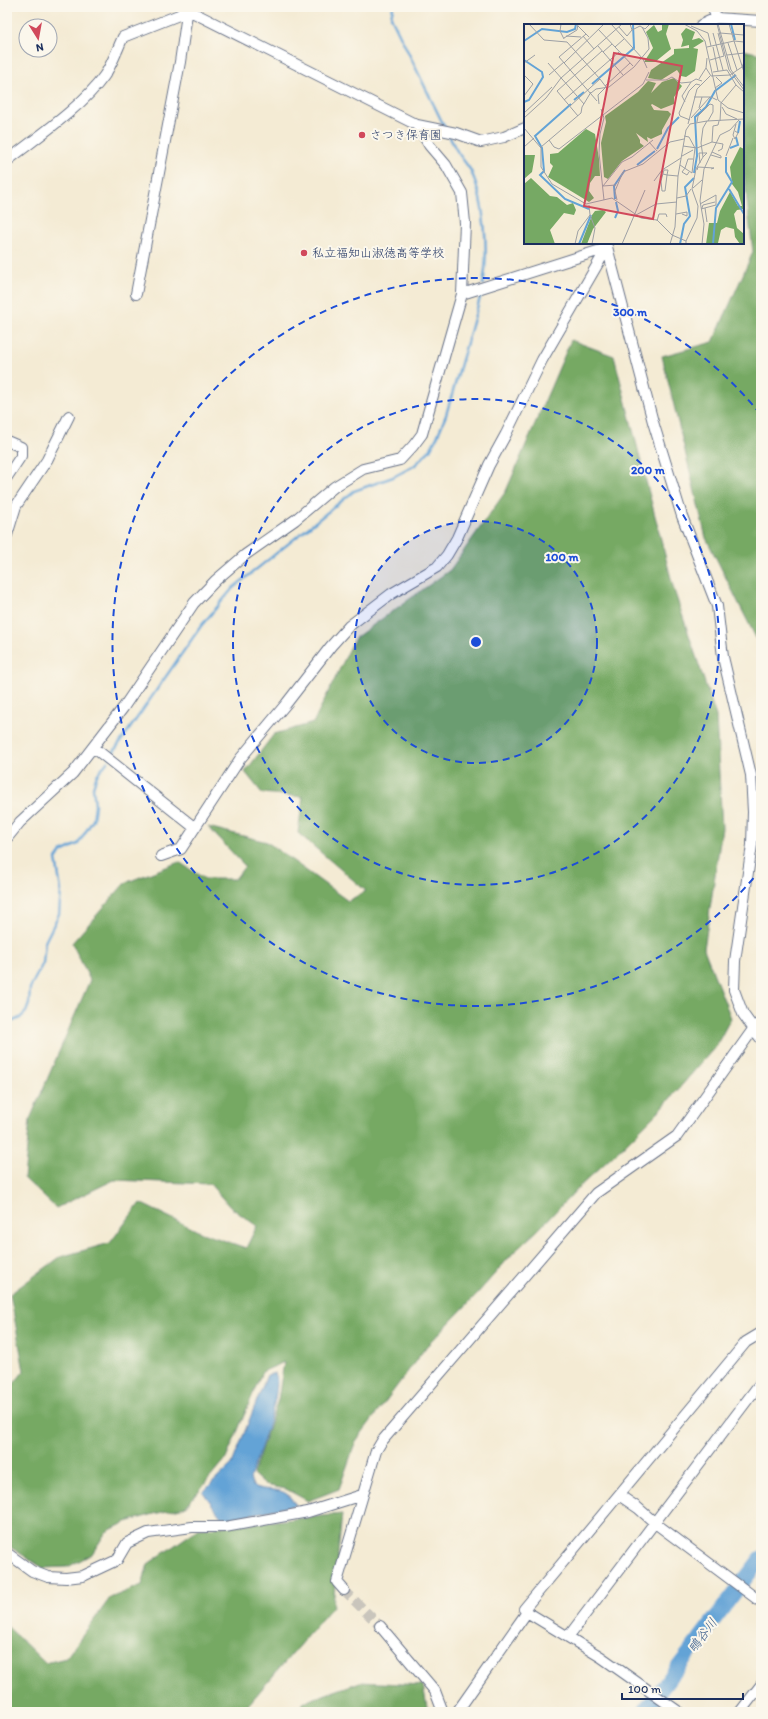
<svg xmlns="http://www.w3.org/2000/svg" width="768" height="1719" font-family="Itim,'Klee One',sans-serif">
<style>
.forest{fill:#76a964;stroke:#486c61}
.water{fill:#63a3d6;stroke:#3f699a}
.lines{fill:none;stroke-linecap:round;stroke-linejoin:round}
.stream{stroke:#63a3d6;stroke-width:2.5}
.river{stroke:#63a3d6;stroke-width:15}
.minor-tunnel{stroke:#c9c5bc;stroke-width:10;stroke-dasharray:10 5;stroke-linecap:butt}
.minor-casing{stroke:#677187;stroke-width:12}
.minor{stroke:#fff;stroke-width:10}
.ring{fill:none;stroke:#1d4ed8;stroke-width:2;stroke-dasharray:7 5}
.poi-dot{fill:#d1495b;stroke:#fbf7ec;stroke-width:1.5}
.labels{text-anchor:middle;stroke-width:4;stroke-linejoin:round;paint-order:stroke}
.poi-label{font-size:12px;fill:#1b2f5e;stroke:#fbf7ec;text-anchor:start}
.water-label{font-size:13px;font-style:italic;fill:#345888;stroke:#fbf7ec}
.inset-river{fill:none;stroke:#63a3d6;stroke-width:2}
.inset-road{fill:none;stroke:#9da0a5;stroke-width:1}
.view{fill:#d1495b;fill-opacity:0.15;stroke:#d1495b;stroke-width:2}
.inset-edge{fill:none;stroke:#1b2f5e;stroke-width:2}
.centre{fill:#1d4ed8;stroke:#fbf7ec;stroke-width:2}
.ring-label{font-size:12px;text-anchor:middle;font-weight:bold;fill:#1d4ed8;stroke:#fbf7ec;stroke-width:4;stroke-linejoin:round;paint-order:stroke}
</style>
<rect width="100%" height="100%" fill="#fbf7ec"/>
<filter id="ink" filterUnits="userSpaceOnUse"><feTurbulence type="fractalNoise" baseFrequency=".025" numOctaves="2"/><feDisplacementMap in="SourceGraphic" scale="8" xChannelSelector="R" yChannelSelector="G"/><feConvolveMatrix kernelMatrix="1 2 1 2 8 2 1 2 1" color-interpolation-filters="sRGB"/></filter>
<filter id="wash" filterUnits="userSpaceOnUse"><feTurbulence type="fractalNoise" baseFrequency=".012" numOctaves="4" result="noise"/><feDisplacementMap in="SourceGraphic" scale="16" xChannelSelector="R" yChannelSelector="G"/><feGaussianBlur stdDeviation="0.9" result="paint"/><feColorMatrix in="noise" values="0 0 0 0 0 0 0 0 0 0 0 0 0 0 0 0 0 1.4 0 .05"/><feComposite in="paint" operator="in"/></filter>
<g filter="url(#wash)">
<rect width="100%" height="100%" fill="#f4ebd4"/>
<!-- forest -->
<path class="forest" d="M743,50L761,54V653L758,642L706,538L662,356L713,342L753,252L743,167Z
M571,340L614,356L674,590L716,716L722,828L704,949L731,1018L716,1046L661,1109L625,1145L579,1187L537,1231L514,1252L476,1295L426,1347L356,1441L339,1489L308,1501L286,1489L265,1485L253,1474L278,1400L284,1362L262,1372L226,1459L185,1507L154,1514L126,1522L106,1532L92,1554L68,1567L43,1568L7,1545V1392L24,1371L10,1294L60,1257L110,1243L140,1203L202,1233L246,1248L257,1226L230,1207L210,1184L114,1180L56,1208L24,1178L30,1119L90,980L72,943L125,883L179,862L205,879H235L245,866L208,827L267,842L348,901L366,891L298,833L303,797L262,793L245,772L274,734L313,723L355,638L450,570L506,491Z
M342,1514L333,1606L242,1712H7V1626L45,1663L66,1658L110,1598L142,1585L148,1564L198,1529Z
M360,1682L423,1685L428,1712H298L304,1702Z"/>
<!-- water -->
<path class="water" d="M275,1373C284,1390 257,1457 250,1478L253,1486C264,1492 279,1487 288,1495C291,1498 294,1502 296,1505L223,1520L203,1492L232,1464L267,1375Z"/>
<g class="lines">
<!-- stream -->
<path class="stream" d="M393,7L391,17L445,128
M448,134C451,139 453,145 457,151C461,158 467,164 471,171C485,201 489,252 483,284
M110,757L201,626L233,588L354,491L393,477L414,466L430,450L437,437L446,415L482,291
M7,1024L20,1018L26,1012L29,1004L30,988L43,963L45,942L59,914L61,890L56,859L61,852L78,844L93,820L95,805L93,787L97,775L108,761"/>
<!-- river -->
<path class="river" d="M644,1712L761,1558"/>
</g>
</g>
<g filter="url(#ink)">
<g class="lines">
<!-- minor-tunnel -->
<path class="minor-tunnel" d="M344,1590L380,1626"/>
<defs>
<path id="minor" d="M182,7L417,125L456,133L481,142L504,137L525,128
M713,7L716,18
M701,25L716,18L761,21
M7,161C37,137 81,108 104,76C112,65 117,50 123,37L189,11
M606,243L653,422L682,516L717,606L723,657L751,775L753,812L752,845L735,961L734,990L743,1014L761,1039
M136,294L180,62L188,7
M462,294L607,248
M7,441L21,447V456L7,477
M7,535L16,506L47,460L69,416
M93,747L195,828
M7,838L20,822L73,773L123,708L194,603L216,580L245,555L295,520L334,487L363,469L400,460L413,446L422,434L462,294L465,223L462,193L446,165L429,145L417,125
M161,856L181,849L240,759L286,704L331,646L349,626L391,594L437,567L447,555L457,538L489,465L506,434L542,360L607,248
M619,1495L638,1508L655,1523L761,1602
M7,1553L32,1571L48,1577L66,1578L83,1576L117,1560L127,1543L148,1533L192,1527H225L308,1512L362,1495
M344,1590L337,1582L376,1451L382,1441L596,1193L677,1136L754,1028L761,1021
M380,1626L435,1691L443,1712
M568,1637L761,1382
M457,1712L527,1612
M679,1712L601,1657L527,1612L524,1609L746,1342L761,1333
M740,1712L761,1685"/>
</defs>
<!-- minor casing -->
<use href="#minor" class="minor-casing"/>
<!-- minor -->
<use href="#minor" class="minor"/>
</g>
</g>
<!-- distance rings -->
<circle cx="476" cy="642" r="121" fill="#1d4ed8" fill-opacity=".12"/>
<g class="ring">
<circle cx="476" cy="642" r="121"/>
<circle cx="476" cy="642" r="243"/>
<path d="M761 869A364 364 0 1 1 761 415"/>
</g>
<!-- markers -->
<g class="poi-dot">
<circle cx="362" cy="135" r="4"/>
<circle cx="304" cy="253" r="4"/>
</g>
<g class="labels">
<!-- poi labels -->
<g class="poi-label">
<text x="370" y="139">さつき保育園</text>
<text x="312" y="257">私立福知山淑徳高等学校</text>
</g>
<!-- water labels -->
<g class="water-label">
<text transform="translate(702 1635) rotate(-53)" y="5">鴫谷川</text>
</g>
</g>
<!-- overview -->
<g transform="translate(524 24)">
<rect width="220" height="220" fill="#f4ebd4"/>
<path d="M138,0H145L142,10L147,25L131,38H120L129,24L122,8L130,1L134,8L138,6ZM162,4L171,8L168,16L175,14L180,17L169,24L174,25L171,47L162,53L157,52L153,46L137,56L124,54L127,46L150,30V25L165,24V21L157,23L159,16L157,10ZM150,54L158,62L150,73V80L137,85L128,80L127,81L130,86L144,87L147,90L138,106V110L127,115L123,113L124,118L112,109L116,116V119L120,122L98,137L84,155L80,153L77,119L82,98L81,92L114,68L124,57L132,59L127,69L138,58ZM62,105L71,110L75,135L76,152H71L66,159L65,167L70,174L65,178L24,153L29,142L26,139V130L34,129ZM216,123L220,125V185L213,186L210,190L213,204L220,210V220H216L211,213L210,205L202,203L197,206L194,219L182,220L185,199H193L196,187L206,168L214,182H218L214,168L208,160L206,143ZM0,131H11L8,148L0,155ZM7,154L26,172L33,173L43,181L49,179L52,186L50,191L40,189L26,206L31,220H0V160ZM79,186L82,188L69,205L63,220H57L68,191L71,187Z" fill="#76a964"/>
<path class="inset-river" d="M207,0L211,16M0,17L18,5L43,8L51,5L52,0M0,36L18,48L19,53L5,76L0,78M68,60L110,24L109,0M50,76L60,68M47,80L11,112L18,124L20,147L16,151L41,175L65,185M214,109L216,97M206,124L214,121L212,113M133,125L144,104L155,93M113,141L131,127M170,149L173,132L171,93L182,83L191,67L212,51M205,165L220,190M91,175L90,162L101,146M91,194L94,187L92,178M55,220L67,191M156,220L160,200L166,192L161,163L170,154M189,220L192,184L208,158L202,148V133"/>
<path class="inset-road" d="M5,0L20,16L43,18L76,55L82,63L74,71L75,80M37,0L36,7L40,15M87,0L119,35L123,44M106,0L108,6L116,2L121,5L126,0M160,0L173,7L181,17L194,76L204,84L220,89M193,0L205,46L220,66M194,0L207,46L220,63M205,0L210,17L220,18M54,2L65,13M167,2L184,9L187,22M95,3L103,12L108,6M74,5L109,42M189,9L199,46M196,9L220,11M62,10L35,33L73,77M42,12L57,13M59,12L70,25M40,14L53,6L54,0M204,19L213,46M74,22L99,51M91,23L100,15M183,23L210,17L220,48M189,23L194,47M79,28L88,20M203,31L220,29M183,34L182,44L187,52L206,51L218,43L220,38M186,36L200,32L194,9M0,39L11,31M24,39L60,80M40,39L80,0M189,48L203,46L212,61L220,68M0,51L9,60L0,72M25,51L40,38M175,55L182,44M122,56H142L148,53L157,59L167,58M81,62L106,39M191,64L198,59L192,53M33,67L78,27M33,67L54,92M67,69L72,65L85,63L110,43L125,25L124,14L118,3M170,73H187L193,76M40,76L95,28M161,78L158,72L167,58L172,55L178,57M46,82L76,55M198,83L202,90L213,95M77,85L80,94L76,110L75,129L80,176M177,86L175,84L178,73M0,89L28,63M0,94L22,74L37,54L98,0M167,94L186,73M166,96L156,92L155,89L165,67L172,60L176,61M196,97L197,79L212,61M173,98L174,92L186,80L189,81V88L184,97M164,100L173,65L186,52M0,104L17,124V143L28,160L62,180L88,174L117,194L133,196L148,211L162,217V220M211,107L214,109L211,115L209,111L212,100M25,116L30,123L35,125L119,60L125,48M125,118L133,127M188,118L189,102L194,101L195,97M159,122L173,124L188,118L199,120L198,125L194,127M0,123L10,114M17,123L57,89L58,83L67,68M187,131L197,134V132L188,128M158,132L169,126M202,132L209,114M176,139L175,129H183L179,133M156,141L168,149L171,124L165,113L160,112M161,144L158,148L163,151L165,148M161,144L164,135H169M173,146L174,143L190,144L187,145M139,150L143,151L144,146H140L137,157L138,167H141L143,151L154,152M130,157L138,146L157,134M79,162L98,138L108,133L129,116M79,162L92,161M169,164L178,156M153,174L162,172L167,165M93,176L91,167L99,148L119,140L146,118L160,115M176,180L192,171V181L177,185M178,184L179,181L191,178M181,184L183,198M152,190L163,188V192L158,190M66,191L71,204L68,220M112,191L132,180L153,178M133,197L135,190H142L143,193M162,217L173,194L174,182L168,165L172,145L179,133L177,119L179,104L183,97L220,95M51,220L54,207L66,191L65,181M98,220L121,166M146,220L151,203L154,152L162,106L166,100L183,97M178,220L180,200L176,177L180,145L196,111L206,106L215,96"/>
<path class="view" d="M90,29L158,42L129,195L60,182Z"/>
<rect width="220" height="220" class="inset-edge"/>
</g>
<circle cx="476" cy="642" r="6" class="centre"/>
<g class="ring-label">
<text x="630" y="316">300 m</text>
<text x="648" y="474">200 m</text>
<text x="562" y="561">100 m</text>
</g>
<!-- margin -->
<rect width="768" height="1719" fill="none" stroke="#fbf7ec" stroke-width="24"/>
<!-- north arrow -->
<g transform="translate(38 38) rotate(169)"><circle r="19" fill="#fbf7ec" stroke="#a1a7b3"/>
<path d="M0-3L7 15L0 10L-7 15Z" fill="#d1495b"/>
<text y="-6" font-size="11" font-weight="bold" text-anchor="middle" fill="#1b2f5e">N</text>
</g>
<!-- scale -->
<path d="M622 1693v6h121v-6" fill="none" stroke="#1b2f5e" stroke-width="2"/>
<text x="628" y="1693" font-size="12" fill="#1b2f5e" stroke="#fbf7ec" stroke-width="3" paint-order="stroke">100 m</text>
</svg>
